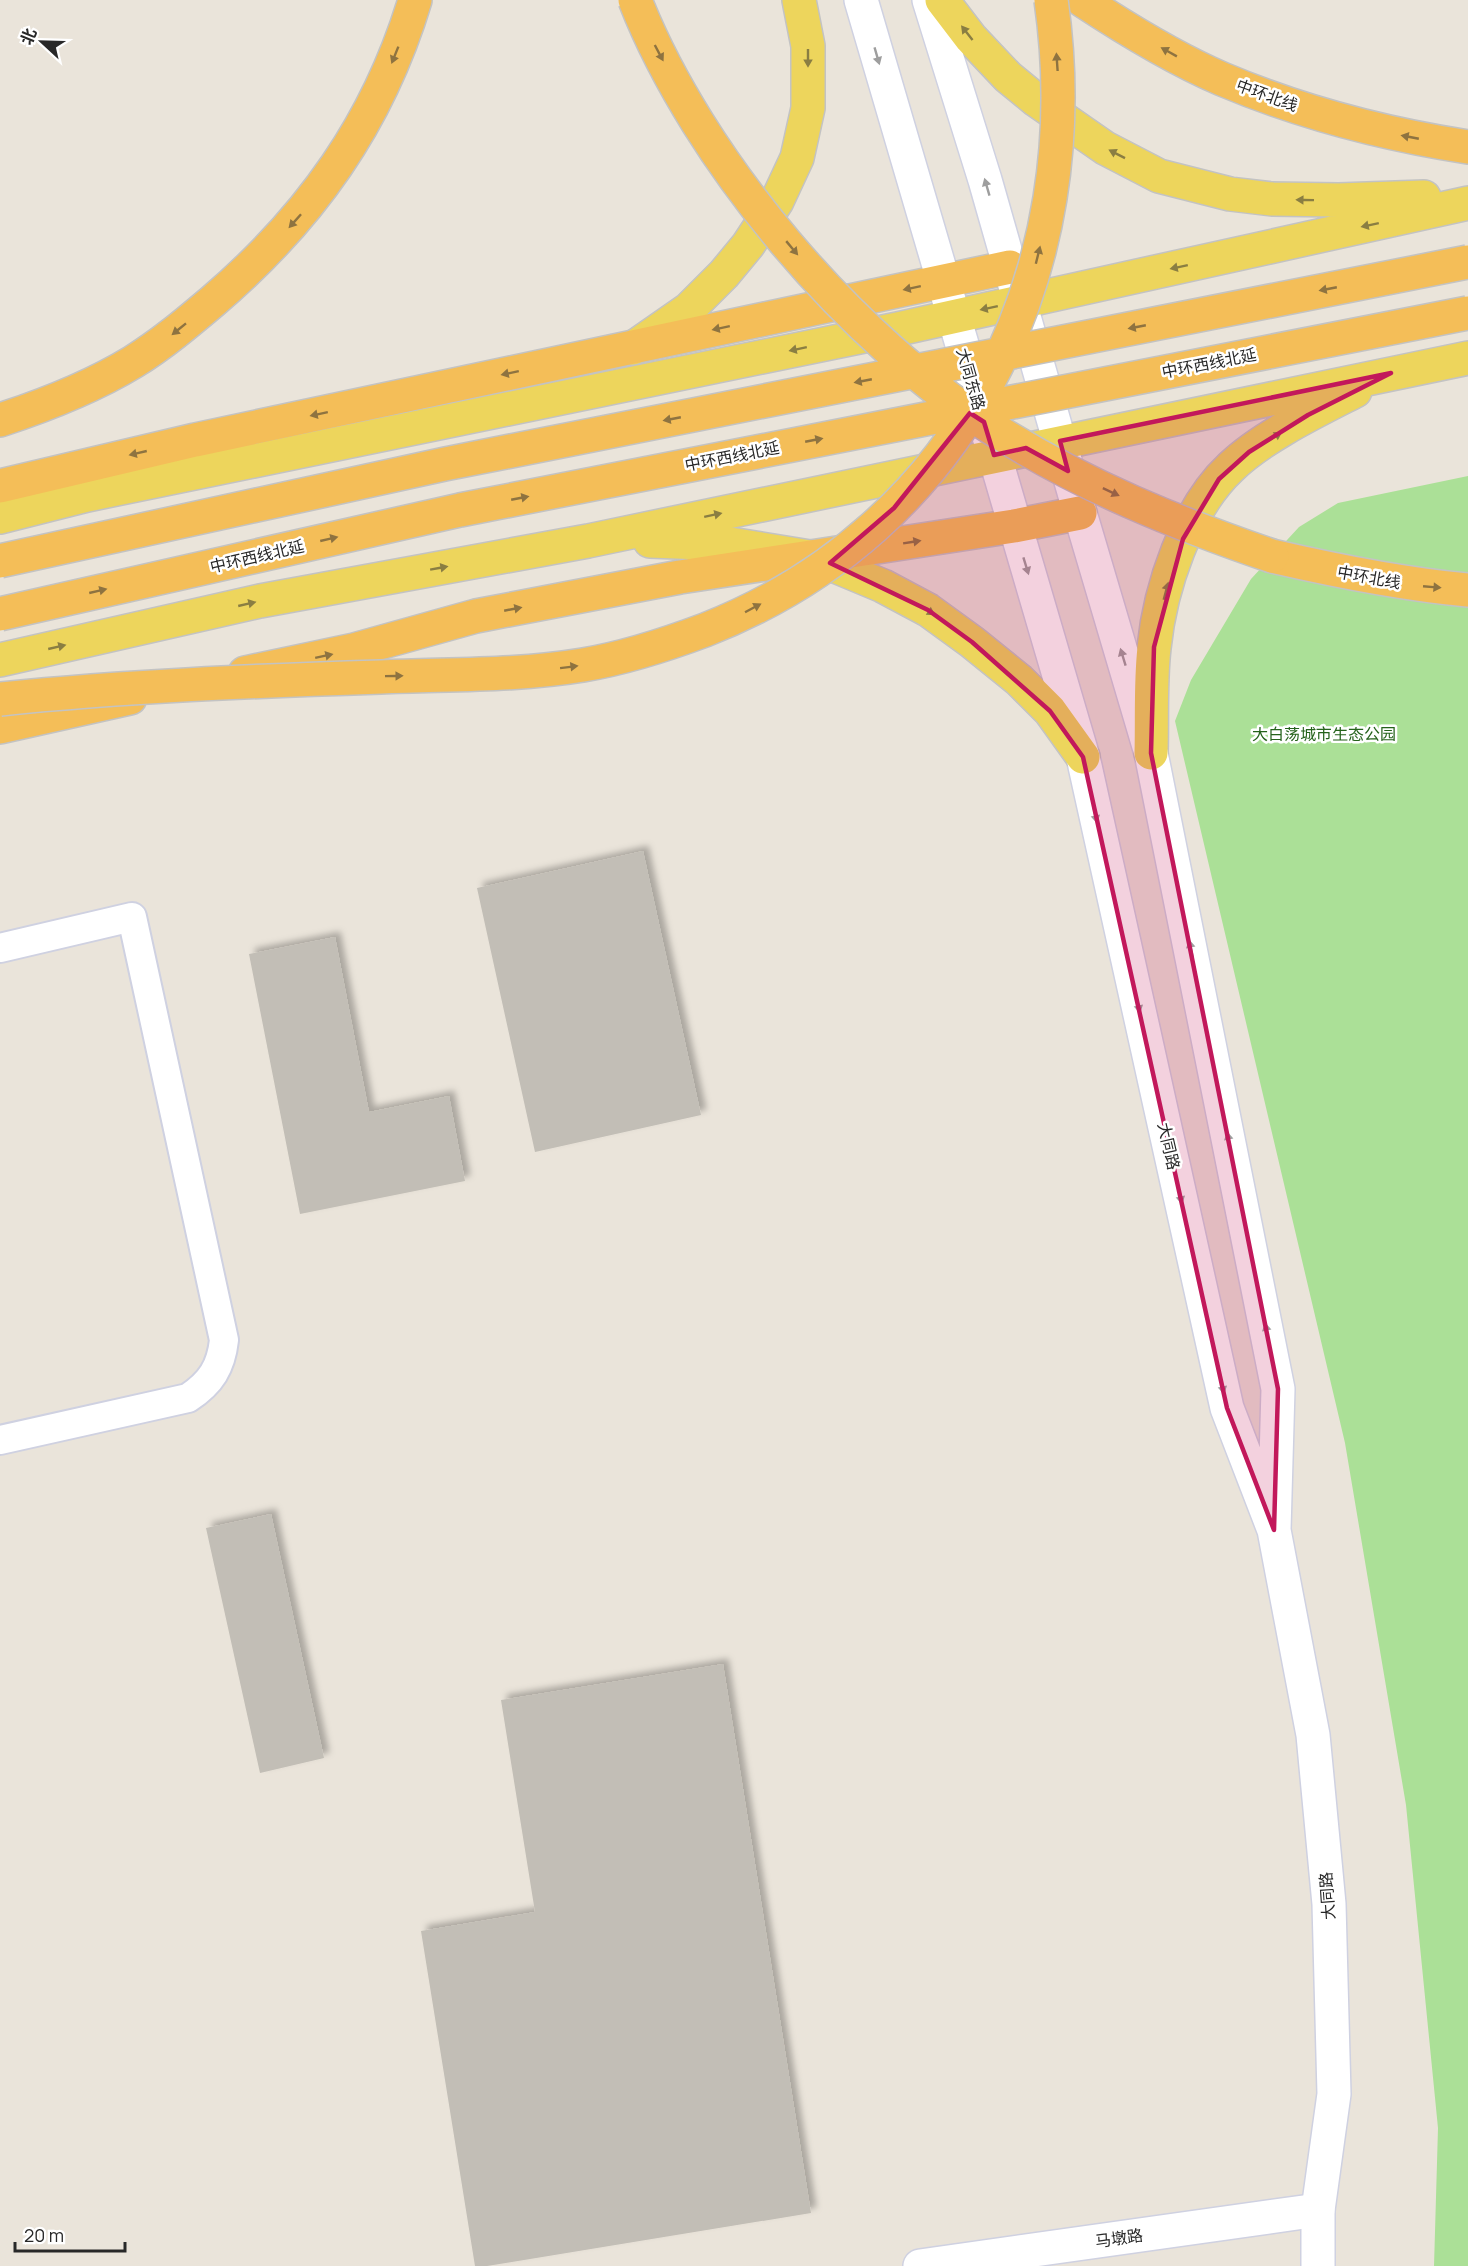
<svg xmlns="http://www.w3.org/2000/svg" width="1468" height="2266" font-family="Manrope,'Noto Sans SC',sans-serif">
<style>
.green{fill:#abe097}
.building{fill:#c2beb6;filter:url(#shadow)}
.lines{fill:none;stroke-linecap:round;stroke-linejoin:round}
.minor-casing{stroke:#cfd1e1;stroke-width:32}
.tertiary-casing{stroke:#cfd1e1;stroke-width:36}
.secondary-casing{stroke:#cfd1e1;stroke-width:36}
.primary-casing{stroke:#c3c3c3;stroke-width:36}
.trunk-casing{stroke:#c3c3c3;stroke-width:36}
.minor{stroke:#fff;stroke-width:28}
.tertiary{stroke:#fff;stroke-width:33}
.secondary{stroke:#fff;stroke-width:33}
.primary{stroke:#edd55c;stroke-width:33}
.trunk{stroke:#f4be58;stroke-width:33}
.trunk-bridge-casing{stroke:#c3c3c3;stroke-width:36;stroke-linecap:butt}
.trunk-bridge{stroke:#f4be58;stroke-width:33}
.oneway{fill:#8a7e42}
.oneway2{fill:#8e7340}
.oneway3{fill:#9e9e9e}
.marked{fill:#c2185b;fill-opacity:0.2;stroke:#c2185b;stroke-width:4.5;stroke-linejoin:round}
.labels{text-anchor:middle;stroke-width:5;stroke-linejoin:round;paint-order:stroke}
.street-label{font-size:16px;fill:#282828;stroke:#fff}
.park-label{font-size:16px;fill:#25621b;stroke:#fff}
</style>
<defs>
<filter id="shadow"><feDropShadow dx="5.5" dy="-5.5" stdDeviation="3" flood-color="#0004"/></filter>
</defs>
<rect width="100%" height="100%" fill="#eae4da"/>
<!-- green -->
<path class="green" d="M1468,476V2266H1434L1438,2128L1406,1805L1345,1443L1175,721L1191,680L1251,579L1299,527L1338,503Z"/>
<!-- building -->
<path class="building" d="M643,851L701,1115L535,1152L477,888Z
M335,937L369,1112L449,1096L465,1181L300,1214L249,954Z
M271,1514L324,1758L260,1773L206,1528Z
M723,1664L811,2213L487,2266H475L421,1931L535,1912L501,1700Z"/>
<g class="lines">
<defs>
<path id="minor" d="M0,948L132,917L224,1340C221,1367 211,1383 188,1398L0,1440"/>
<path id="tertiary" d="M920,2266L1318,2210"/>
<path id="secondary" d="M861,0L1083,757L1227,1408L1274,1530L1278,1389L1151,753L1080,513L985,180L929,0
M1274,1530L1313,1735L1329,1904L1334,2094L1318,2210V2266"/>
<path id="primary" d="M942,0L971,38L1008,77L1036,100L1105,148L1159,176L1230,194L1272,199L1339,200L1424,197
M633,348L689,309L724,274L748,245L777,201L797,158L808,108V46L799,0
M0,517L87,495L898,329L1468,203
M650,541L730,544L816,558L883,586L928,610L972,642L1019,680L1050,711L1083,757
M0,660L260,601L588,541L1468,358
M1151,753C1152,718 1150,683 1154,648C1160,588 1186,509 1231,467C1262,437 1316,411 1355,391"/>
<path id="trunk" d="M1082,0C1126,29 1173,58 1222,79C1300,112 1384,134 1468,147
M0,420C46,405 92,387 133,362C162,344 187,323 213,301C310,218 378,123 415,0
M0,486L195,440L1010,267
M1272,556C1337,571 1401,584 1468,590
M245,673L354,650L476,616L680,577L1014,526L1080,513
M0,727L130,698"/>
</defs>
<!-- minor casing -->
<use href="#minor" class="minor-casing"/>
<!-- tertiary casing -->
<use href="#tertiary" class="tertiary-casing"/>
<!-- secondary casing -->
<use href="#secondary" class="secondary-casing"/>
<!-- primary casing -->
<use href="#primary" class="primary-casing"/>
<!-- trunk casing -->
<use href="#trunk" class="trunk-casing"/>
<!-- minor -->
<use href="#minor" class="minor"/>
<!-- tertiary -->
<use href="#tertiary" class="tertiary"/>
<!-- secondary -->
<use href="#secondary" class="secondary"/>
<!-- primary -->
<use href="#primary" class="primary"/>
<!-- trunk -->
<use href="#trunk" class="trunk"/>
<defs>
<path id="trunk-bridge" d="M635,0C698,161 853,343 1000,433C1085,486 1178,524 1272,556
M0,561L445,464L1468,262
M0,614L460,510L1468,313
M0,699C127,686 254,681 381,677C449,674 516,676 583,665C625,658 665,645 705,630C965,528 1090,271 1051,0"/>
</defs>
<!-- trunk-bridge casing -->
<use href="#trunk-bridge" class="trunk-bridge-casing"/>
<!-- trunk-bridge -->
<use href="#trunk-bridge" class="trunk-bridge"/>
</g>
<!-- one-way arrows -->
<defs><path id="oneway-solid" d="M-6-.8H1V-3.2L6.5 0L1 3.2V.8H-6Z" transform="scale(1.5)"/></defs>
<g class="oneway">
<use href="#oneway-solid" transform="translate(967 33) rotate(-128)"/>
<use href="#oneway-solid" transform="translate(808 58) rotate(90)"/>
<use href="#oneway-solid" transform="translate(1117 154) rotate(-153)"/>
<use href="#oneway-solid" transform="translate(1305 200) rotate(-179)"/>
<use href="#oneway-solid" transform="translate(1370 225) rotate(168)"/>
<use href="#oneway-solid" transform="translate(1179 267) rotate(168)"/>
<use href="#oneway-solid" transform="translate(989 308) rotate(168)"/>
<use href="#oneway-solid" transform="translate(798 349) rotate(168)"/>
<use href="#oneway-solid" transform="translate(1274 437) rotate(-32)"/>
<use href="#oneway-solid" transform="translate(713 515) rotate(-12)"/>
<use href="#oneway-solid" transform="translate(439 568) rotate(-10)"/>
<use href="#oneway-solid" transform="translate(1166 591) rotate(-75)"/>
<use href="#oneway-solid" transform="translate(247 604) rotate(-13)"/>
<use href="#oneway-solid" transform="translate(927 610) rotate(32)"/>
<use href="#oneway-solid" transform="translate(57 647) rotate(-13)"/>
</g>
<g class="oneway2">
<use href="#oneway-solid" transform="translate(1169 52) rotate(-151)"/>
<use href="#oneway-solid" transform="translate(659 53) rotate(62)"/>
<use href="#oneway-solid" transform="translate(395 55) rotate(112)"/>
<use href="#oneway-solid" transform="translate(1057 62) rotate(-94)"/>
<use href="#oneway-solid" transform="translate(1410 137) rotate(-169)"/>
<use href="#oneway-solid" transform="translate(295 221) rotate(132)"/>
<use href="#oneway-solid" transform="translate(792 248) rotate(50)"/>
<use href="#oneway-solid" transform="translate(1038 255) rotate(-76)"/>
<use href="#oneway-solid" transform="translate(912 288) rotate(168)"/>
<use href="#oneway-solid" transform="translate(1328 289) rotate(169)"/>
<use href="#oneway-solid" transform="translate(1137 327) rotate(169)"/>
<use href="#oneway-solid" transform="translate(721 328) rotate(168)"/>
<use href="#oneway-solid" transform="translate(179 329) rotate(141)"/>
<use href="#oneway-solid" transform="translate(510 373) rotate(168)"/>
<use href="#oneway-solid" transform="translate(863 381) rotate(169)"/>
<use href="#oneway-solid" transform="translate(319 414) rotate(168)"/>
<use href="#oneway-solid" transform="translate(672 419) rotate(169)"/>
<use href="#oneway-solid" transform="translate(814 440) rotate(-11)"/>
<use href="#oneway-solid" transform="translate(138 453) rotate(167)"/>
<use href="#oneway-solid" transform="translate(1111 492) rotate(25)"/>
<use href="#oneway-solid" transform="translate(520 498) rotate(-11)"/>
<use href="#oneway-solid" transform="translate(329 539) rotate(-13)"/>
<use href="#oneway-solid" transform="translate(912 542) rotate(-9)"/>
<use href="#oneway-solid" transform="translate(1432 587) rotate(5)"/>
<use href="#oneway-solid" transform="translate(98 591) rotate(-13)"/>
<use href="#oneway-solid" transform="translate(753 608) rotate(-28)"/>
<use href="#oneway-solid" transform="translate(513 609) rotate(-11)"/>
<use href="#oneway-solid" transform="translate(324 656) rotate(-12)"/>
<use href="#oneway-solid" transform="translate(569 667) rotate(-7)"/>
<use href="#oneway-solid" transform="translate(394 676) rotate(-1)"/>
</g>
<g class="oneway3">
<use href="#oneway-solid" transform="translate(877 56) rotate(74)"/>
<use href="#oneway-solid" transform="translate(987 187) rotate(-106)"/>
<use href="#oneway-solid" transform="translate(1026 566) rotate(73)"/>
<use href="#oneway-solid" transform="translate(1123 657) rotate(-107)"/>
<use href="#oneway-solid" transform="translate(1095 814) rotate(77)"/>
<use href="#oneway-solid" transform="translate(1191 949) rotate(-101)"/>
<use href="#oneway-solid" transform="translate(1138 1004) rotate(77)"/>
<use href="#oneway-solid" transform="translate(1229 1141) rotate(-101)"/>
<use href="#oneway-solid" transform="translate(1180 1195) rotate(77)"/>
<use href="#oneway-solid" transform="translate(1267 1332) rotate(-101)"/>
<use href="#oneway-solid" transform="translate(1222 1385) rotate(77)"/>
</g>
<!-- marked area -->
<path class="marked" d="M1391,373L1308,415L1249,452L1219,479L1183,539L1154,647L1151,753L1278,1389L1274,1530L1227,1408L1083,757L1050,711L972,642L928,610L830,563L894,508L970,413L984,422L994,455L1026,448L1068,471L1060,441Z"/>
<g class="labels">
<!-- street labels -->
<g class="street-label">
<text transform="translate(1267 95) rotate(20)" y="6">中环北线</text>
<text transform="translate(1209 363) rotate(-11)" y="6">中环西线北延</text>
<text transform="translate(971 379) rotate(74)" y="6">大同东路</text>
<text transform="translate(732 456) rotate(-11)" y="6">中环西线北延</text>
<text transform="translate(257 556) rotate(-13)" y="6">中环西线北延</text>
<text transform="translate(1369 577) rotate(10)" y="6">中环北线</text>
<text transform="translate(1169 1146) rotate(77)" y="6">大同路</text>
<text transform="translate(1327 1896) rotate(-94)" y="6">大同路</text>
<text transform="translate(1119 2238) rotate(-8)" y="6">马墩路</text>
</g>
<!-- park labels -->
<g class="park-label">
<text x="1324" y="740">大白荡城市生态公园</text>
</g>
</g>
<!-- north arrow -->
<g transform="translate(42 42) rotate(292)" stroke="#ffffff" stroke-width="4.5" paint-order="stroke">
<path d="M0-4.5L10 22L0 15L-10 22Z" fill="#282828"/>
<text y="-9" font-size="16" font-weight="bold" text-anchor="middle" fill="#282828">北</text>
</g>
<!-- scale -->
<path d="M15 2242v9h110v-9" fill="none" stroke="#282828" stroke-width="3"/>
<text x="24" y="2242" font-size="18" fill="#282828" stroke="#ffffff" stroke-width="4.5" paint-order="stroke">20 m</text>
</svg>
